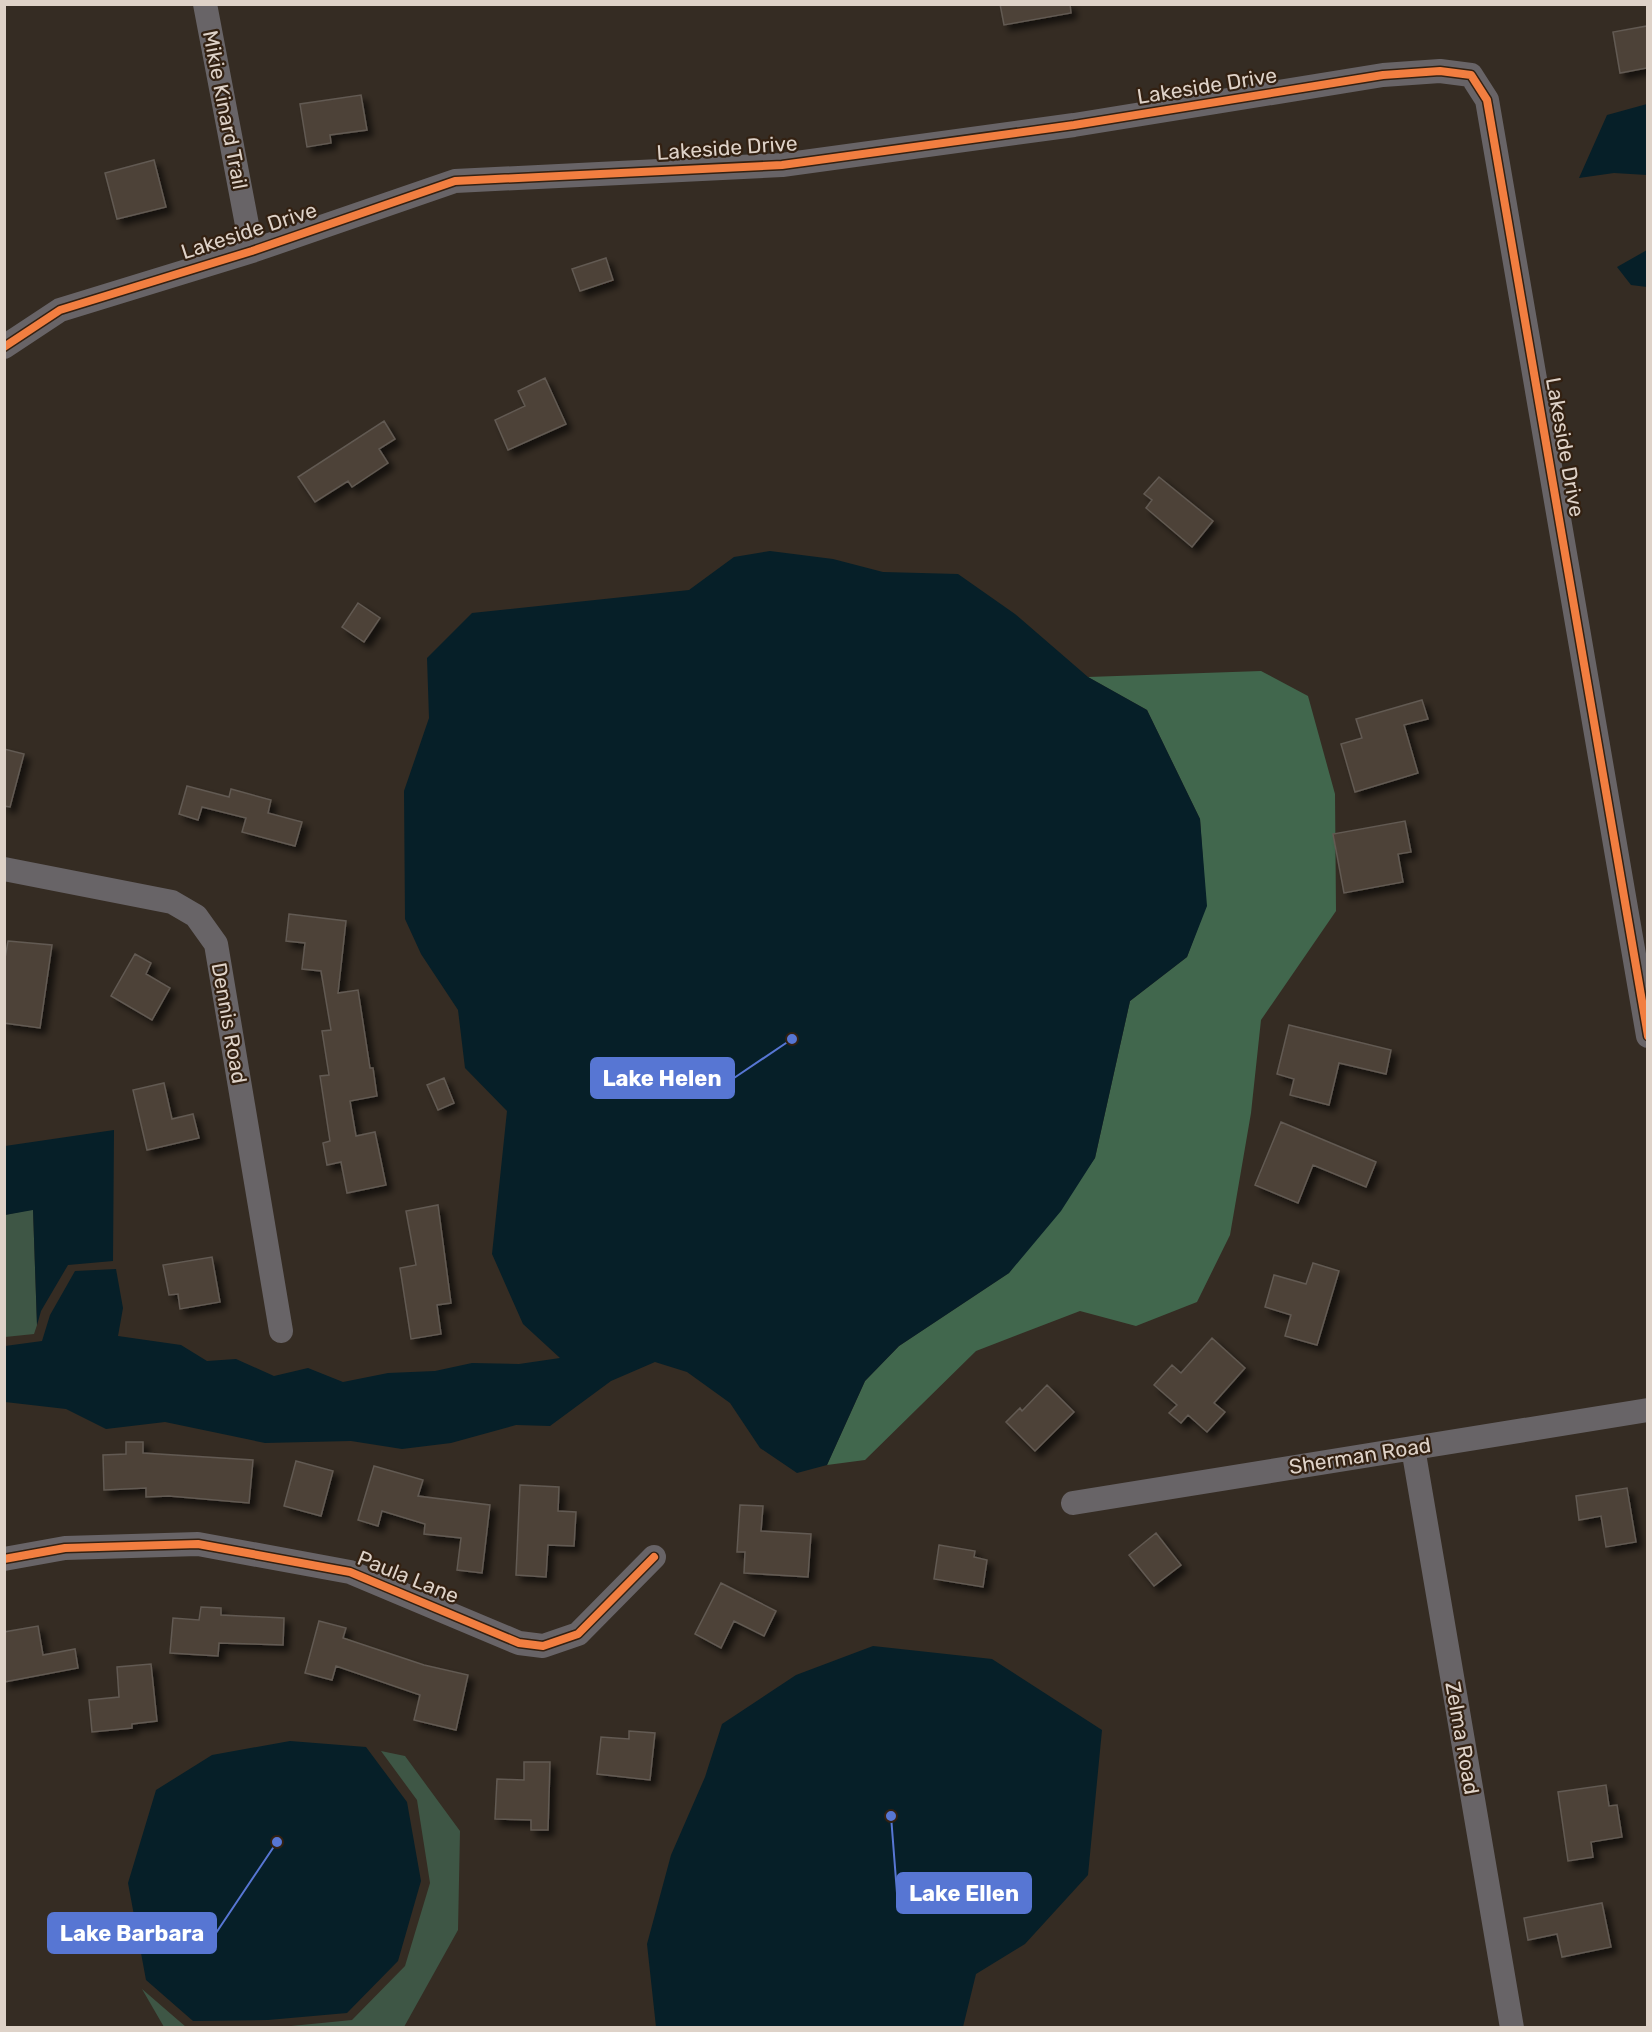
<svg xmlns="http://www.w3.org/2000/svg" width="1652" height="2032" font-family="Rubik,sans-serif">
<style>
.green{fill:#3e5645}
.forest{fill:#41674d}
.water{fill:#061f28}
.building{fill:#4d4238;stroke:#625a52;stroke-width:1.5;filter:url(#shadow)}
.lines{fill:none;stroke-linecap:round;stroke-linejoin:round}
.minor{stroke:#686467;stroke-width:24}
.cycleway-casing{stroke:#332112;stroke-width:11}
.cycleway{stroke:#f27e40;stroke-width:8}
.labels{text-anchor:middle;stroke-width:4.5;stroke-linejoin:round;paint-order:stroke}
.street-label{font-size:21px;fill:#ded2c8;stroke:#332112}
.leader{fill:none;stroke:#5776d3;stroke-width:2}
.callout-dot{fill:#5776d3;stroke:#332112;stroke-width:2}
.callout{fill:#5776d3;stroke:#5776d3;stroke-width:2}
.callout-label{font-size:22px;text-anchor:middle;font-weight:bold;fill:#fff}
</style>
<defs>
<filter id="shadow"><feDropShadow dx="5.5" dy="5.5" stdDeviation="3" flood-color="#0009"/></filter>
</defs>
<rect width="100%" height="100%" fill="#352c23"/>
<!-- green -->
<path class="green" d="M33,1209L37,1325L34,1334L5,1337V1215Z
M381,1751L405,1756L460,1831L458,1930L404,2027H281L352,2020L405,1966L430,1883L417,1800Z
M142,1989L186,2027H187H164Z"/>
<!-- forest -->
<path class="forest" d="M1261,671L1308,696L1335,794L1336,911L1261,1020L1251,1113L1230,1235L1197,1302L1136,1326L1080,1311L976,1351L865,1460L827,1465L865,1381L899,1346L1009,1273L1095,1158L1130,1001L1187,957L1206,906L1200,819L1147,710L1088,677Z"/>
<!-- water -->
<path class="water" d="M1647,104V175L1614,173L1579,178L1607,115Z
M1647,250V287L1631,285L1617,267Z
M770,551L833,559L883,572L958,574L1015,614L1088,677L1147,710L1200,819L1207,906L1187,957L1130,1001L1095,1158L1061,1211L1009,1273L899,1346L865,1381L827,1465L797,1473L760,1448L730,1403L687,1372L655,1362L611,1381L550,1426L516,1425L451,1443L402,1449L351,1441L265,1443L165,1422L106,1429L66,1409L5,1402V1346L42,1341L50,1315L75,1271L116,1269L123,1308L118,1336L181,1345L207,1361L236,1359L274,1376L308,1368L343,1382L388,1373L435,1371L472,1363L519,1364L560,1358L523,1324L492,1254L507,1111L465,1068L458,1010L421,954L405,919L404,791L429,718L427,658L472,613L689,590L734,557Z
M114,1130L113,1261L68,1265L41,1311L37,1325L33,1210L5,1215V1146Z
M873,1646L992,1659L1102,1730L1088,1875L1025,1944L976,1974L963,2027H656L647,1944L671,1855L705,1777L722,1724L796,1675Z
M290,1741L366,1747L407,1802L421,1881L398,1961L347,2013L268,2020L193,2021L146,1980L128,1883L156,1790L212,1755Z"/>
<!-- building -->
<path class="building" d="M1000,4H1070L1071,13L1004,25Z
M1647,26V68L1620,73L1613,32Z
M361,95L367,130L330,135L331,143L307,147L300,104Z
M154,160L166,207L117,219L105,173Z
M606,258L613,280L580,291L572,269Z
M545,378L566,424L508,450L495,420L525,406L518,391Z
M384,421L395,439L379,449L388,463L352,487L348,481L315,502L298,477Z
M1159,477L1213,521L1192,547L1146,508L1152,500L1144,494Z
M358,603L380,618L364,642L342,627Z
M1422,700L1428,719L1404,725L1418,773L1355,792L1341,744L1362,738L1356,719Z
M4,749L24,754L10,807L4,806Z
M187,786L229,797L231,789L271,800L268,813L302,822L295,846L242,832L246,818L202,807L198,820L179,814Z
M1405,821L1411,852L1398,854L1403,882L1344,893L1333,834Z
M289,914L346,921L338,993L358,990L370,1068H373L377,1096L350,1101L356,1136L375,1132L386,1185L347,1193L341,1162L327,1165L323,1143L330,1141L320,1076L329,1075L322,1031L331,1030L321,971L302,969L305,943L286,941Z
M8,941L52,945L40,1028L4,1023V964Z
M135,954L151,963L146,974L170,988L152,1020L111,996Z
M1289,1025L1391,1050L1386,1074L1339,1063L1329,1105L1290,1095L1294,1079L1277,1074Z
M444,1078L454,1103L438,1110L427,1085Z
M164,1083L172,1119L193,1114L199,1138L147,1150L133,1090Z
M1281,1122L1376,1162L1366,1187L1313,1165L1298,1203L1255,1185Z
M438,1205L451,1303L437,1305L441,1334L411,1339L400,1268L416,1265L406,1211Z
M212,1257L220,1302L180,1309L178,1294L169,1295L163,1265Z
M1313,1263L1339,1271L1317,1345L1285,1336L1291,1315L1265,1307L1274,1275L1306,1284Z
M1212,1338L1245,1368L1214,1403L1225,1412L1207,1432L1188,1415L1181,1423L1169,1413L1177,1405L1154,1385L1172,1365L1181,1373Z
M1047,1385L1074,1412L1035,1451L1006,1422L1020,1408L1022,1411Z
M126,1442H143V1453L253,1460L249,1503L169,1496L146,1497V1488L104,1490L103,1455L126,1454Z
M296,1461L333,1471L321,1516L284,1506Z
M374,1466L423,1480L418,1496L490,1505L482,1573L457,1570L461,1538L424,1534L425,1524L382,1511L378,1526L358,1520Z
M520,1485L559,1487L558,1511L576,1512L574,1546L548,1545L546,1577L516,1575Z
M1627,1488L1636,1542L1606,1547L1601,1516L1579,1520L1576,1496Z
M740,1505L763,1506L761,1531L811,1534L808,1577L744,1573L745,1552H737Z
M1156,1533L1181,1565L1154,1586L1129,1555Z
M939,1545L975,1551L974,1557L987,1560L983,1587L934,1579Z
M721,1583L776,1611L764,1636L734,1621L721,1648L695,1634Z
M201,1607L221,1608V1615L284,1618L283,1645L219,1643L218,1656L170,1653L173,1618L199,1620Z
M319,1621L346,1628L343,1638L424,1665L468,1675L456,1730L414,1720L420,1695L336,1666L332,1680L305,1673Z
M38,1626L43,1655L75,1649L78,1668L4,1682V1632Z
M151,1664L157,1721L132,1724V1728L92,1732L89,1700L119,1697L117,1667Z
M629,1731L655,1733L650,1780L597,1774L601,1737L629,1739Z
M524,1762H550L548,1830H531V1820L495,1819L497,1779L524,1780Z
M1606,1785L1609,1806L1617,1805L1622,1837L1591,1842L1593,1857L1568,1861L1558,1792Z
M1602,1903L1611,1947L1562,1957L1557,1934L1528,1940L1524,1918Z"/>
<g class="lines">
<!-- minor -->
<path class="minor" d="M205,4L252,251
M4,347L60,310L252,251L455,181L782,165L1074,125L1383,75L1440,71L1471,75L1487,100L1648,1036
M4,869L172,902L196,916L216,944L281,1331
M1413,1448L1512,2028
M1073,1503L1648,1410
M4,1559L65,1548L198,1544L350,1572L519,1643L543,1646L578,1634L654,1557"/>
<defs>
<path id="cycleway" d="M4,347L60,310L252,251L455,181L782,165L1074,125L1383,75L1440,71L1471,75L1487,100L1648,1036
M4,1559L65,1548L198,1544L350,1572L519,1643L543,1646L578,1634L654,1557"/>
</defs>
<!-- cycleway casing -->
<use href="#cycleway" class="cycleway-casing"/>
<!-- cycleway -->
<use href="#cycleway" class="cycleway"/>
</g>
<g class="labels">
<!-- street labels -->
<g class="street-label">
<text transform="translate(1207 86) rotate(-9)" y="7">Lakeside Drive</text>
<text transform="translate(225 110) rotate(79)" y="7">Mikie Kinard Trail</text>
<text transform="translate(727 148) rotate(-4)" y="7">Lakeside Drive</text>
<text transform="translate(249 231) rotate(-18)" y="7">Lakeside Drive</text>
<text transform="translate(1565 447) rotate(80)" y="7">Lakeside Drive</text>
<text transform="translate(229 1023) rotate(80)" y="7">Dennis Road</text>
<text transform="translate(1360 1456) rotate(-9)" y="7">Sherman Road</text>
<text transform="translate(408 1577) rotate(22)" y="7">Paula Lane</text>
<text transform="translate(1462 1738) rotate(80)" y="7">Zelma Road</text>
</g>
</g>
<!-- callouts -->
<path class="leader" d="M792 1039L734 1078M891 1816L897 1893M277 1842L216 1933"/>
<g class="callout-dot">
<circle cx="792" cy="1039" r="6"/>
<circle cx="891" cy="1816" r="6"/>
<circle cx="277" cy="1842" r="6"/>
</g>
<g class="callout">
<rect x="591" y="1058" width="143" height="40" rx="6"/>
<rect x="897" y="1873" width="134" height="40" rx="6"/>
<rect x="48" y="1913" width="168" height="40" rx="6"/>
</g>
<g class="callout-label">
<text x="662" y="1086">Lake Helen</text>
<text x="964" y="1901">Lake Ellen</text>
<text x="132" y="1941">Lake Barbara</text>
</g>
<!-- border -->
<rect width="1652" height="2032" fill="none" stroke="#ded2c8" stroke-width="12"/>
</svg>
